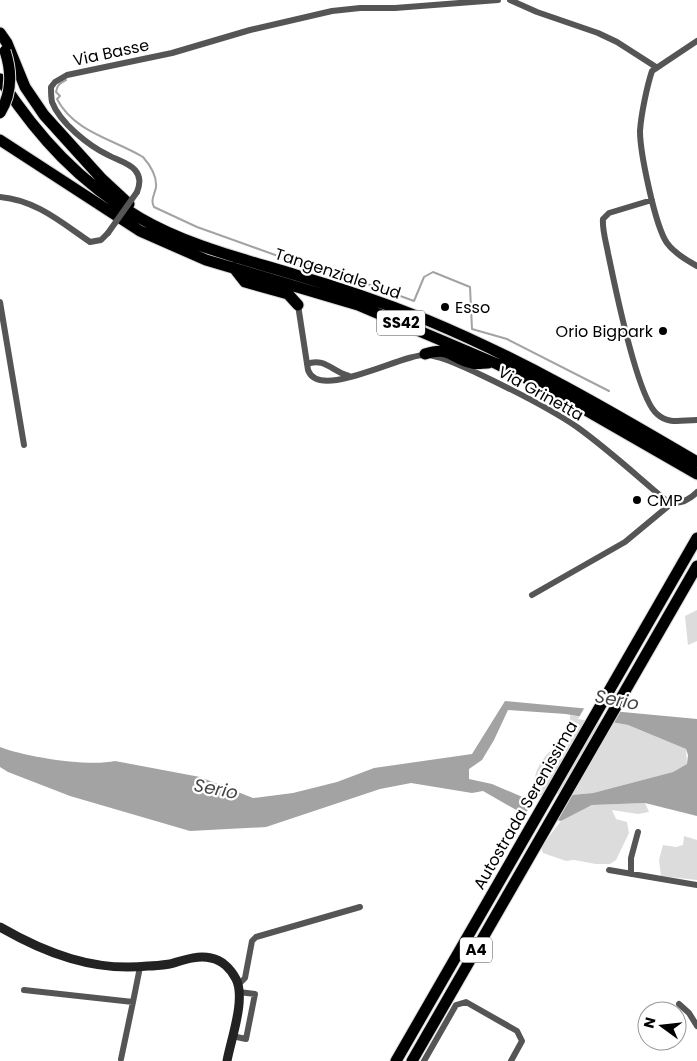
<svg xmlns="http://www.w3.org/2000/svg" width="697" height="1061" font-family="Poppins,sans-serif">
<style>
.green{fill:#dcdcdc}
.water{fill:#a3a3a3;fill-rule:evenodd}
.pier{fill:#fff}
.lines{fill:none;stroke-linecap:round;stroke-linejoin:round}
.stream{stroke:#a3a3a3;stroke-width:2}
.highway-casing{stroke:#dbdbdb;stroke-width:13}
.street{stroke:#555;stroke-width:6}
.secondary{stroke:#222;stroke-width:9}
.highway{stroke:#000;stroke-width:11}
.highway-bridge-casing{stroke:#dbdbdb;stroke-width:13;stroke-linecap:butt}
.street-bridge{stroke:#555;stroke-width:6}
.highway-bridge{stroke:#000;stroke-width:11}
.poi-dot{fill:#000;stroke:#fff;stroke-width:2}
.labels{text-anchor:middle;stroke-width:4.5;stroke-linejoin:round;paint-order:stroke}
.shield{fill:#fff;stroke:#4c4c4c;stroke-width:1}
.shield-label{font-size:15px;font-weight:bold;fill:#000}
.street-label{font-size:16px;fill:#000;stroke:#fff}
.poi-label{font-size:16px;fill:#000;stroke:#fff;text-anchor:start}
.water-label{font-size:18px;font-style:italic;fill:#444;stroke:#fff}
</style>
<rect width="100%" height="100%" fill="#fff"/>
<!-- green -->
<path class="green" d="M697,610V641L688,645L685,616Z
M570,715L628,725L686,749L687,764L673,772L593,793L532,798C533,787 534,774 540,764C550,747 571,736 570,715Z
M645,803L649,812L638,814L612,810L616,819L627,822L629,833L616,860L610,864H596L574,860L566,861L543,853L541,847L561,821L592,805Z
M684,836L697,840V880L661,876L659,860L663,845L676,847L683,845Z"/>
<!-- water -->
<path class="water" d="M505,701L697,719V816L645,803L592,805L561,821L518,811L483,791L472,793L411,783L380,789L266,827L190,831L70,796L8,772L0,767V747C26,757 88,767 115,761L200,777L253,798L293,793L337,782L374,768L472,754ZM508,710L566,714L628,725L686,749L688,755L687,764L673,772L593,793L527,799L492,784L469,779V769L482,760L494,740Z"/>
<!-- pier -->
<path class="pier" d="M586,705L620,709L611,725L578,719Z
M572,792L556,822L525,815L535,796Z"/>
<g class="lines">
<!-- stream -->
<path class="stream" d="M66,80C60,83 57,85 56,92L60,96L57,99C74,132 113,139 143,157C150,165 157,175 156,187C155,194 150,200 154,207L197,227L239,242L278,256L326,269L414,301L424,277L433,272L470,287L472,329L507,339L609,391"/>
<defs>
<path id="highway" d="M0,33L7,43L25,87L44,115L101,178L129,204
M0,79C38,137 80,183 140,218C188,246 244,259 296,275C341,288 384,303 427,320C521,359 609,410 697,462
M0,140L140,231L206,260L358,305L497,364L556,393L697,474
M234,268L245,282L288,294L298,305
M425,354C451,346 450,358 472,363C477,364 483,363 488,363
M396,1061L697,538
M412,1061L697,566"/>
</defs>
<!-- highway casing -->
<use href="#highway" class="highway-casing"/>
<!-- street -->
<path class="street" d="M510,0L537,12L598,33L617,42L656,67
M697,41L652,71C647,86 641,115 640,131C640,152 655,226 667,243C674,253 686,260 697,266
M137,192C140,184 141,177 135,170C129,163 117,160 108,155C89,146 60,123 52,102C51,97 51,92 51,87L55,82L67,75L172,53L250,30L332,11L360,8H395L498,0
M0,197C36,200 62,223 90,242L101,240L108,233
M652,200L609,213L603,219C602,229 606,242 608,253C614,282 637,398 657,414C669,425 682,420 697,420
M0,302L24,445
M298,305L308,370C319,402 404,352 428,355C445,357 461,366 477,373C511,389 546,406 577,427C609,450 638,477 668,502C680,505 689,500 697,492
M307,364C324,357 333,372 349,376
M532,595L625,542L672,503
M609,870L697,885
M631,874V858L638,832
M238,985L245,978L252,941L256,937L360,907
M24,990L133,1002L140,967
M679,1004L689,1013L697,1026
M232,1036L246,1039L255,994L239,992
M121,1059L133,1002
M424,1061L456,1005L466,1002L517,1031L522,1041L511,1061"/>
<!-- secondary -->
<path class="secondary" d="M0,927C45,953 94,972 148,966C155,966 163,965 170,964C184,960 197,955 211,958C222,960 231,969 236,979C246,999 231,1039 227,1061"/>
<!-- highway -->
<use href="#highway" class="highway"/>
<defs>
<path id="highway-bridge" d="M0,113C12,93 12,72 5,51"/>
</defs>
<!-- highway-bridge casing -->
<use href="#highway-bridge" class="highway-bridge-casing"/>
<!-- street-bridge -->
<path class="street-bridge" d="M108,233L137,192"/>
<!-- highway-bridge -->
<use href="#highway-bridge" class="highway-bridge"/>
</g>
<!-- markers -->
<g class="poi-dot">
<circle cx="445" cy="307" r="5"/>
<circle cx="663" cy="331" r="5"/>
<circle cx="637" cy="500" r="5"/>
</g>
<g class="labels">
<!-- shield labels -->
<g class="shield">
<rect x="377" y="310.5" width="48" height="25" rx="4"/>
<rect x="460" y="937.5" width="32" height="25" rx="4"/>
</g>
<g class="shield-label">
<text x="401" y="328">SS42</text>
<text x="476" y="955">A4</text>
</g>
<!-- street labels -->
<g class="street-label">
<text transform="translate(111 52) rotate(-12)" y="6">Via Basse</text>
<text transform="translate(338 273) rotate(18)" y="6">Tangenziale Sud</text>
<text transform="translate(541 393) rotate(29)" y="6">Via Grinetta</text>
<text transform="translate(525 805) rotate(-60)" y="6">Autostrada Serenissima</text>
</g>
<!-- poi labels -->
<g class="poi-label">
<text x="455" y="313">Esso</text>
<text x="653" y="337" text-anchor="end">Orio Bigpark</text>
<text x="647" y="506">CMP</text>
</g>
<!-- water labels -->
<g class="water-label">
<text transform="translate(617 700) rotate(11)" y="6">Serio</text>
<text transform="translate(216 789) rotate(11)" y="6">Serio</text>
</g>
</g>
<!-- north arrow -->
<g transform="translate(662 1026) rotate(285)"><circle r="24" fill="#ffffff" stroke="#999999"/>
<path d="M0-4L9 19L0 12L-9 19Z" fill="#000000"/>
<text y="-8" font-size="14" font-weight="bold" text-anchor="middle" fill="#000000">N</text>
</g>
</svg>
